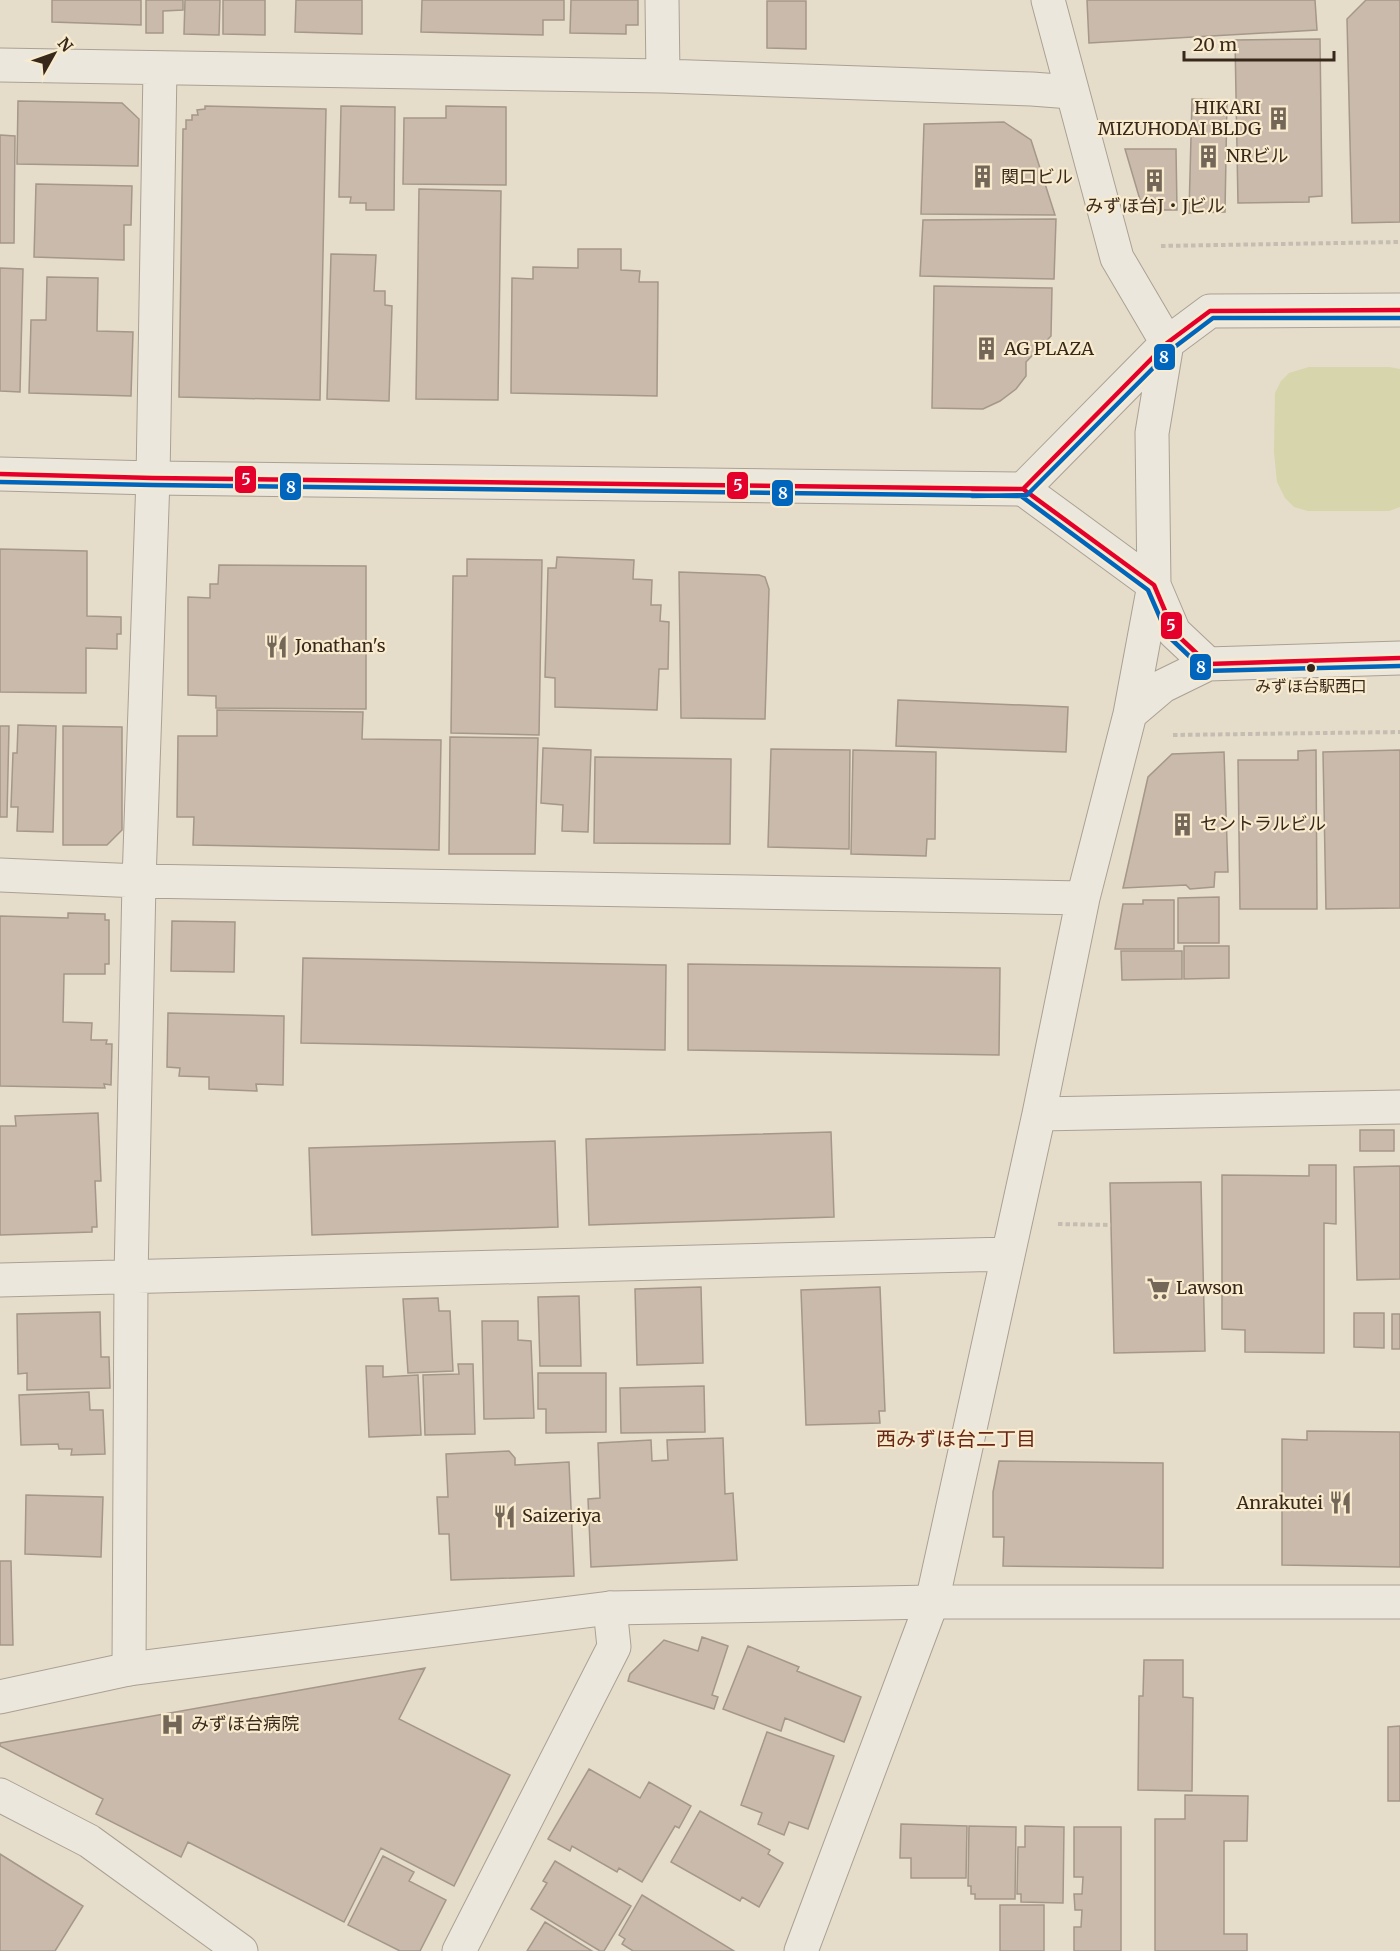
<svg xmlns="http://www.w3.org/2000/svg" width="1400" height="1951" font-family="Merriweather,'Noto Sans JP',serif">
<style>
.green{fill:#d6d5ab}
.building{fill:#c9baab;stroke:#a59789;stroke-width:1.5}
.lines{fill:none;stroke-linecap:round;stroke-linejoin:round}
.minor-casing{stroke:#aaa193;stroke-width:35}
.tertiary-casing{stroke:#aaa193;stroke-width:35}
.path{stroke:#c5bdb2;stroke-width:4;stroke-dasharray:4.5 3;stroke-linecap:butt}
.minor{stroke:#ece7dc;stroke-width:33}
.tertiary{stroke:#ece7dc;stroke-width:33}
.bus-1-casing{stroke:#f8ebce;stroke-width:9}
.bus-2-casing{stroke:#f8ebce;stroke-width:9}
.bus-1{stroke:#e4002b;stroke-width:4.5}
.bus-2{stroke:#0065bd;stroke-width:4.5}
.bus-dot{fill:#38281b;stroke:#f8ebce;stroke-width:2}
.labels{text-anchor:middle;stroke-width:4.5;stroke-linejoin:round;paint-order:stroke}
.bus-label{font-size:16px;fill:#38281b;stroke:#f8ebce}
.poi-label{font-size:18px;fill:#38281b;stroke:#f8ebce;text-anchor:start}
.neighbourhood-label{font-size:20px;fill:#682617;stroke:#f8ebce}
.line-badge{stroke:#f8ebce;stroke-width:2}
.badge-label{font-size:16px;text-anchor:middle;font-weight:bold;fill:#fff}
</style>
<rect width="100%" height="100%" fill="#e5dcca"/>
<!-- green -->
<path class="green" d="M1309,367H1389L1400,369V507L1389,511H1308L1294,507L1285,498L1277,482L1274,452L1275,393L1281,381L1289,373Z"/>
<!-- building -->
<path class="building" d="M52,0H141V25L52,22Z
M146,0H183V10L163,11V33H146Z
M185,0H220L219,35L184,34Z
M223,0H265V35L223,34Z
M296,0H362V34L295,32Z
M422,0H564V20H543V35L421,32Z
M571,0H638V25H626V34L570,33Z
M1087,0H1315L1317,30L1089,43Z
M1366,0H1400V222L1352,223L1347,19Z
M767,1H806V49L767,48Z
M1320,39L1322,196L1309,197V202L1238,203L1235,40Z
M1192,99L1227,100L1225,212L1189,213Z
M18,101L122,103L139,119L138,166L17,164Z
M205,106L326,109L320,400L179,397L183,129H186V120H192V115H198L197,110L205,109Z
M341,106L395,107L394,210H366V203H350L351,197H339Z
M446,106L506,107V185L403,184L404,118H446Z
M1004,122L1031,140L1055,215L921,214L924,124Z
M0,135L15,136L14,243H0Z
M1125,149H1176L1177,210H1143Z
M36,184L132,186L131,225H124V260L34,257Z
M419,189L501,191L498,400L416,399Z
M1056,219L1054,279L920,276L923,220Z
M578,249H621V270L640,271L639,282H658L657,396L511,393L512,278L533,279V267L578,268Z
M331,254L376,255L374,291H385V305L392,306L389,401L327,399Z
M0,268L23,269L20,392L0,391Z
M47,277L98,278L97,331L133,332L131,396L29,393L31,320H46Z
M934,286L1052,288L1051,336L1026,362V376L1016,389L1000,401L983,409L932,408Z
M0,549L87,551V616L121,617V634H117V649L86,648V693L0,692Z
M557,557L634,560L633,579L652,580L651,605H661L660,621L669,622L668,669H659L657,710L555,707V678L545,677L548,568H556Z
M467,559L542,560L539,735L451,733L453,576H467Z
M219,565L366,566V709L216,708V696L188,695V597L210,598V584H218Z
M679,572L759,575L765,577L769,589L765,719L681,718Z
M898,700L1068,707L1066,752L896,746Z
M217,710L363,712L362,739L441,740L439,850L193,845L194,817H177L178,736H217Z
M18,725L56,726L53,832L17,831L18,807H11L13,753H17Z
M0,726H9L7,817H0Z
M63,726L122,727V830L107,845H63Z
M450,737L538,738L535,854H449Z
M543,748L591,750L588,832L562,831L563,805L541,803Z
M771,749L850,750L849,849L768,847Z
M853,750L936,752L935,839H927L926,856L851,854Z
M1316,750L1317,909H1240L1238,760H1298V751Z
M1400,750V908L1326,909L1323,752Z
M1224,752L1228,872H1215L1214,887L1190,889L1186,885L1123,888L1148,777L1172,754Z
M595,757L731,759L730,844L594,843Z
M1219,897V943H1178V898Z
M1143,900H1174V949H1115L1123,904H1143Z
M68,913L105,914V920H109V964H105V974H64L63,1022L92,1023L91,1040H107L106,1044H112L111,1085L104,1084L105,1088L0,1086V916L68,918Z
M172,921L235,922L234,972L171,971Z
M1184,946H1229V978L1184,979Z
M1121,951H1182V979L1122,980Z
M303,958L666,965L665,1050L301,1043Z
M688,964L1000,968L999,1055L688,1050Z
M168,1013L284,1016L283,1085L256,1084L257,1091L209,1089V1077L179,1076L180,1068L167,1067Z
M98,1113L101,1181H95L97,1227H92V1232L0,1235V1126H16L15,1116Z
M1360,1130H1394V1151H1360Z
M831,1132L834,1217L589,1225L586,1139Z
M555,1141L558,1227L312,1235L309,1148Z
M1309,1165H1336V1224L1324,1223V1353L1245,1352V1330L1222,1329V1175L1309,1176Z
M1400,1166V1279L1357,1280L1354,1167Z
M1201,1182L1205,1351L1114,1353L1110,1183Z
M701,1287L703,1363L637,1365L635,1289Z
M880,1287L885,1411H879L880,1423L806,1425L801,1290Z
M579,1296L581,1366H540L538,1297Z
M438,1298L439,1311H450L453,1371L408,1373L403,1299Z
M100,1312L101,1357H109L110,1388L27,1390V1373L18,1374L17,1314Z
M1354,1313H1384V1348L1354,1347Z
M1392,1314H1400V1349H1392Z
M482,1321H518V1340L531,1341L534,1418L484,1419Z
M458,1364H473L475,1434L425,1435L423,1375L459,1374Z
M366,1366H383V1377L418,1375L421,1435L369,1437Z
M538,1373H606V1432L546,1433V1409H538Z
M704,1386L705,1432L621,1433L620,1388Z
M89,1392L90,1410H103L105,1454L71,1455L72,1449H59L58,1444L21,1445L19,1395Z
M1307,1431L1400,1432V1567L1282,1565V1439L1307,1440Z
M723,1438L725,1494L733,1493L737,1560L591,1567L588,1499L600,1498L598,1443L651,1440L652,1461L668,1460L667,1440Z
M509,1451L515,1458V1465L569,1462L574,1576L451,1580L449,1534H439L437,1497H448L446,1454Z
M999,1461L1163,1463V1568L1003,1566L1004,1537H993V1492Z
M26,1495L103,1497L101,1557L25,1554Z
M0,1561H11L13,1645H0Z
M702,1637L728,1646L712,1695L718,1697L714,1709L628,1681L630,1674L664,1640L698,1651Z
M748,1646L799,1667L797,1671L861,1697L844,1742L785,1718L781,1731L723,1709Z
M1144,1660H1183V1697L1193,1698L1192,1791L1138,1790L1139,1696H1143Z
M425,1668L399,1719L510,1775L454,1886L381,1848L344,1922L188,1842L181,1857L96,1814L103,1799L0,1746V1743Z
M1400,1726V1801H1388V1727Z
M767,1732L834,1756L808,1829L789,1822L784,1835L758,1824L762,1813L741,1805Z
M589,1769L640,1798L649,1782L691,1806L679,1828L675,1826L642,1882L619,1868L617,1872L572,1846L570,1851L548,1839Z
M1185,1795L1248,1796L1247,1841H1224V1934H1247V1951H1155V1819H1185Z
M700,1811L770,1850L768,1854L783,1863L759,1907L742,1897L740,1901L671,1862Z
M901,1824L967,1826L966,1878H911V1858H900Z
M969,1826L1016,1827L1015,1899H975V1894H971V1886H968Z
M1025,1826L1064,1827L1063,1903L1021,1902V1894H1017L1018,1847H1025Z
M1074,1827H1121V1951H1074V1927H1081L1082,1910H1075L1074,1894H1082L1083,1877H1074Z
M0,1854L83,1906L55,1951H0Z
M383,1856L414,1872L409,1881L446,1900L420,1951H400L348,1925Z
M555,1861L631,1906L604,1951H600L531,1909L547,1883L543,1881Z
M642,1895L734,1951H633L622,1944L625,1939L619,1935Z
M1000,1905H1044V1951H1000Z
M545,1922L592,1951H527Z"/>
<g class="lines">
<defs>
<path id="minor" d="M662,0L663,76
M1048,0L1117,258L1167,343L1152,433L1154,585L1130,714
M0,65L663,76L1032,89L1071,92
M1208,664L1174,632L1154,585L1023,489L1167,343L1210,311L1400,310
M0,875L139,881L1083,898
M1039,1114L1400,1107
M0,1280L1008,1254
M129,1669L131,1278L139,881L153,478L160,69
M0,1795L89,1841L241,1951
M459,1951L614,1647L610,1608
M801,1951L932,1602L1039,1114L1083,898L1130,714L1163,686L1208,664L1400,658"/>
<path id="tertiary" d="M0,474L153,478L1023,489
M0,1697L129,1669L610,1608L932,1602H1400"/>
</defs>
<!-- minor casing -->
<use href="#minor" class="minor-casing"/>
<!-- tertiary casing -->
<use href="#tertiary" class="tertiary-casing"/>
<!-- path -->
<path class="path" d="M1161,246L1400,242
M1173,735L1400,732
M1058,1224L1111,1225"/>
<!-- minor -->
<use href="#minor" class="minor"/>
<!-- tertiary -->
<use href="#tertiary" class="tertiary"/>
<defs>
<path id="bus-1" d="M0,474L153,478L1023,489L1154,585L1174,632L1208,664L1400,658
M972,489H1023L1167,343L1210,311L1400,310"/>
<path id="bus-2" d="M0,482L153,485L1021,496L1148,590L1168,636L1205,671L1400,666
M972,496L1027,495L1172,349L1213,318H1400"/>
</defs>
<!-- bus-1 casing -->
<use href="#bus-1" class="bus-1-casing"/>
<!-- bus-2 casing -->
<use href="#bus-2" class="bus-2-casing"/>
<!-- bus-1 -->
<use href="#bus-1" class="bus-1"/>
<!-- bus-2 -->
<use href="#bus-2" class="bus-2"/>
</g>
<!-- icons -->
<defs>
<symbol id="building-bare" viewBox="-9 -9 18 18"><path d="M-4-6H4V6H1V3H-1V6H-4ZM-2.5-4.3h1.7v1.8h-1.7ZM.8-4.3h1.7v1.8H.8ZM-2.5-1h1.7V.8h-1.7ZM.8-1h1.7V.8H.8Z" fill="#756758" stroke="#f8ebce" stroke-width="2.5" paint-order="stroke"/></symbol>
<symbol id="restaurant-bare" viewBox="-9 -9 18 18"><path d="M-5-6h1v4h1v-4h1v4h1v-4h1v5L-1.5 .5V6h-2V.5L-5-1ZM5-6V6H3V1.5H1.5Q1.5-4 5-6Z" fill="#756758" stroke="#f8ebce" stroke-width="2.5" paint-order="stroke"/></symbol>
<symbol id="supermarket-bare" viewBox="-9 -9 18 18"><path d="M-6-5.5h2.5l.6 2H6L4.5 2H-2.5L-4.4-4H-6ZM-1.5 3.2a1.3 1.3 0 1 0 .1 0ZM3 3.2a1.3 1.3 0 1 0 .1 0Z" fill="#756758" stroke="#f8ebce" stroke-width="2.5" paint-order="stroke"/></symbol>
<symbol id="hospital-bare" viewBox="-9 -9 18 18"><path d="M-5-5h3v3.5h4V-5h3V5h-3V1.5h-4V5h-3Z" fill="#756758" stroke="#f8ebce" stroke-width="2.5" paint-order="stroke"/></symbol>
</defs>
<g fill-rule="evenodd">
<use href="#building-bare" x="1262" y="102" width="33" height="33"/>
<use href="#building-bare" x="1192" y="140" width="33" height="33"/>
<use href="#building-bare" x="966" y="160" width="33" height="33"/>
<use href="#building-bare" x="1138" y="164" width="33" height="33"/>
<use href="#building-bare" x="970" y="332" width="33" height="33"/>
<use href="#restaurant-bare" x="260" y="630" width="33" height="33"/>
<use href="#building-bare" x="1166" y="808" width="33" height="33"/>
<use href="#supermarket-bare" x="1142" y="1272" width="33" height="33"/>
<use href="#restaurant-bare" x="1324" y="1486" width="33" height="33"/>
<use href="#restaurant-bare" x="488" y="1500" width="33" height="33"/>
<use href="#hospital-bare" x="156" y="1708" width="33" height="33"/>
</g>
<!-- markers -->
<circle class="bus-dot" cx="1311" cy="668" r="5"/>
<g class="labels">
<!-- bus labels -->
<g class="bus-label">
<text x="1311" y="692">みずほ台駅西口</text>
</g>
<!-- poi labels -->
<g class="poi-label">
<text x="1261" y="114" text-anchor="end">HIKARI<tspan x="1261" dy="21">MIZUHODAI BLDG</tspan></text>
<text x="1226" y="162">NRビル</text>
<text x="1001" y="183">関口ビル</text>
<text x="1155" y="212" text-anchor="middle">みずほ台J・Jビル</text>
<text x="1004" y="355">AG PLAZA</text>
<text x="295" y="652">Jonathan's</text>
<text x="1200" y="830">セントラルビル</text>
<text x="1176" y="1294">Lawson</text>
<text x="1323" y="1509" text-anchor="end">Anrakutei</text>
<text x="522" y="1522">Saizeriya</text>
<text x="191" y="1730">みずほ台病院</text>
</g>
<!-- neighbourhood labels -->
<g class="neighbourhood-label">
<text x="956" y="1446">西みずほ台二丁目</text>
</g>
</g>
<g class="line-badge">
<rect x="1153" y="343" width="23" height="28" rx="6" fill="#0065bd"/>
<rect x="234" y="465" width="23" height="29" rx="6" fill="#e4002b"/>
<rect x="726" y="471" width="23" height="29" rx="6" fill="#e4002b"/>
<rect x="279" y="472" width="23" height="29" rx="6" fill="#0065bd"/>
<rect x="771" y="479" width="23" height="28" rx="6" fill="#0065bd"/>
<rect x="1160" y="611" width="23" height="29" rx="6" fill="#e4002b"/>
<rect x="1189" y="653" width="23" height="28" rx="6" fill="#0065bd"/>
</g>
<g class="badge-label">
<text x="1164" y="363">8</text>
<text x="246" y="485">5</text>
<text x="738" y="491">5</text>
<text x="291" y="493">8</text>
<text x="783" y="499">8</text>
<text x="1171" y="631">5</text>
<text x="1201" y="673">8</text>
</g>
<!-- north arrow -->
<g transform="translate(54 54) rotate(50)" stroke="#f8ebce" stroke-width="4.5" paint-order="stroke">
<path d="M0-4.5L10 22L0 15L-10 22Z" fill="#38281b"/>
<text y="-9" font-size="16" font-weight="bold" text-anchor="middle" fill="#38281b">N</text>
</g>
<!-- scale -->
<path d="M1184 51v9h150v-9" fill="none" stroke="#38281b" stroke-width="3"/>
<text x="1193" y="51" font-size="18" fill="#38281b" stroke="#f8ebce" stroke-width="4.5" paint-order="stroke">20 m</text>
</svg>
